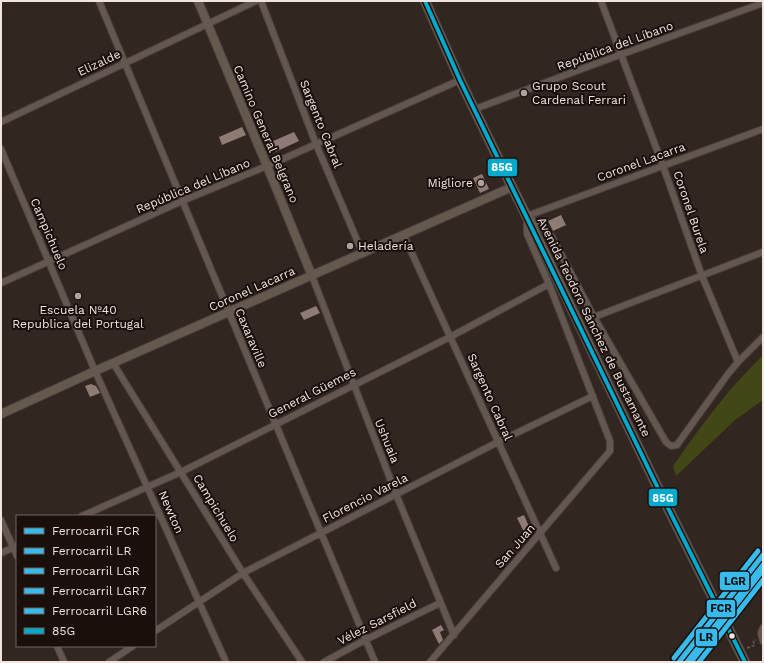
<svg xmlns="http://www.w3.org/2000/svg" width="764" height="663" font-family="'Work Sans',sans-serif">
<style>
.green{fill:#424716}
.building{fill:#8e7b73}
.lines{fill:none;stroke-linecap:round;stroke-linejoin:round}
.street-casing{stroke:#4b413d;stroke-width:8}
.secondary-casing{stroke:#4b413d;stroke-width:10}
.primary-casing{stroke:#4b413d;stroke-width:11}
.path{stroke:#655c57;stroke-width:1.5;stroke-dasharray:3 2;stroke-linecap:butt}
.street{stroke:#63574f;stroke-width:6}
.secondary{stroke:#65584f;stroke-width:8}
.primary{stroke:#6d5f54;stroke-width:9}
.bus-1-casing{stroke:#190f0b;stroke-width:7}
.bus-1{stroke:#00a9ce;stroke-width:4}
.rail-1-casing{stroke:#190f0b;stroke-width:8}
.rail-2-casing{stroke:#190f0b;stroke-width:8}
.rail-3-casing{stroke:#190f0b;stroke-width:8}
.rail-4-casing{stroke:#190f0b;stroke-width:8}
.rail-5-casing{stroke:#190f0b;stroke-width:8}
.rail-1{stroke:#37bbed;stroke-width:5}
.rail-2{stroke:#37bbed;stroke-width:5}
.rail-3{stroke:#37bbed;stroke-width:5}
.rail-4{stroke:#37bbed;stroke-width:5}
.rail-5{stroke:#37bbed;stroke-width:5}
.poi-dot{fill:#afa19b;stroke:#190f0b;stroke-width:1.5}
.bus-dot{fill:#f2e3dd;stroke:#190f0b;stroke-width:1.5}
.labels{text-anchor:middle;stroke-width:4;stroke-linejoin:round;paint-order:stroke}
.street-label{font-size:12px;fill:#f2e3dd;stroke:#190f0b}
.poi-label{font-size:12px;fill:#f2e3dd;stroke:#190f0b;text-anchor:start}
.line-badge{stroke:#190f0b;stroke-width:1.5}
.badge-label{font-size:11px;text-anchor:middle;font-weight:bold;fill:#fff}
.pale-badge-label{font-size:11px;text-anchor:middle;font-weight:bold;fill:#111}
</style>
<rect width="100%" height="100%" fill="#322621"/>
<!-- green -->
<path class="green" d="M763,355V400L735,420L676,476L673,466C700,427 729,388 763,355Z"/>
<!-- building -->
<path class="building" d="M242,127L246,135L222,145L219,137Z
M294,132L299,141L275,152L271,142Z
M482,174L489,189L480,193L473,178Z
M561,215L566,225L553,231L548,221Z
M316,306L320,313L304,320L300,313Z
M91,384L96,386L100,393L90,397L85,386Z
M524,515L530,529L524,532L517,518Z
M441,625L444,630L440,632L443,640L439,644L432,630Z"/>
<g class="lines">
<defs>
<path id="street" d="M99,1L375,662
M261,1L316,144L363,254
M601,1L663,166L702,276L738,362
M475,109L595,64L763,3
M1,122L256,1
M1,149L95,371L226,662
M527,216L763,129
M527,217L536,222L552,237L594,317L666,442L671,446L677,445L679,442L728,374L738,362L763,337
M404,236L556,568
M312,276L396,494L454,635
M1,283L182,201L267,166L460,80
M594,317L763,252
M113,363L243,573L302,662
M82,516L181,472L450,337L549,284
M1,520L17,556
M1,553L17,546
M763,628L761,633L763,641
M155,631L243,573L498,442L593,396
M57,646L64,662
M109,662L133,646
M324,662L365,640L440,603
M430,662L610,451V441L549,284L527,234V218"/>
<path id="secondary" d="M198,1L267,166L312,276
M1,414L95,371L512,187"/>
<path id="primary" d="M425,1L460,80L512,187L539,241L654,480L745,662"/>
</defs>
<!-- street casing -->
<use href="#street" class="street-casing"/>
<!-- secondary casing -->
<use href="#secondary" class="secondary-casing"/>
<!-- primary casing -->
<use href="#primary" class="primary-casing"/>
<!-- path -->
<path class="path" d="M747,648L755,645L753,641L756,640"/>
<!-- street -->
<use href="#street" class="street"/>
<!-- secondary -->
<use href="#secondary" class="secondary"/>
<!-- primary -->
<use href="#primary" class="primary"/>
<defs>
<path id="bus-1" d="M425,1L460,80L654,480L745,662"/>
</defs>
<!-- bus-1 casing -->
<use href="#bus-1" class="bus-1-casing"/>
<!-- bus-1 -->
<use href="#bus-1" class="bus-1"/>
<defs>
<path id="rail-1" d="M679,662L763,555"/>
<path id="rail-2" d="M687,662L763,565"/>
<path id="rail-3" d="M674,658L758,551"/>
<path id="rail-4" d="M691,662L763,570"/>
<path id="rail-5" d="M699,662L763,580"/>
</defs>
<!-- rail-1 casing -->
<use href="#rail-1" class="rail-1-casing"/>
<!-- rail-2 casing -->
<use href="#rail-2" class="rail-2-casing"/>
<!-- rail-3 casing -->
<use href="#rail-3" class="rail-3-casing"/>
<!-- rail-4 casing -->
<use href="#rail-4" class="rail-4-casing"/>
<!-- rail-5 casing -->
<use href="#rail-5" class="rail-5-casing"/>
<!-- rail-1 -->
<use href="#rail-1" class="rail-1"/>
<!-- rail-2 -->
<use href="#rail-2" class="rail-2"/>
<!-- rail-3 -->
<use href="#rail-3" class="rail-3"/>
<!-- rail-4 -->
<use href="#rail-4" class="rail-4"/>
<!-- rail-5 -->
<use href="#rail-5" class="rail-5"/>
</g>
<!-- markers -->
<g class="poi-dot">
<circle cx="524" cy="93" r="4"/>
<circle cx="481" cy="183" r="4"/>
<circle cx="350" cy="246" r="4"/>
<circle cx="78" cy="296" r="4"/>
</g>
<circle class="bus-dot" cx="732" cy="636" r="3.5"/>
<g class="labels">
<!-- street labels -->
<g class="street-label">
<text transform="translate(615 46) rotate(-20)" y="4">República del Líbano</text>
<text transform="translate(99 63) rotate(-25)" y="4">Elizalde</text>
<text transform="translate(321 124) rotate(68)" y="4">Sargento Cabral</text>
<text transform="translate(266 134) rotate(67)" y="4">Camino General Belgrano</text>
<text transform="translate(641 162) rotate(-20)" y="4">Coronel Lacarra</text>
<text transform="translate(193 186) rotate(-23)" y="4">República del Líbano</text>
<text transform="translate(691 212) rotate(71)" y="4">Coronel Burela</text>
<text transform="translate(49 234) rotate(67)" y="4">Campichuelo</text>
<text transform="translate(252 289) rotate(-24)" y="4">Coronel Lacarra</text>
<text transform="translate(594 327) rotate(64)" y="4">Avenida Teodoro Sánchez de Bustamante</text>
<text transform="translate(251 338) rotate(67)" y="4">Caxaraville</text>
<text transform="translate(312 393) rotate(-27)" y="4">General Güemes</text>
<text transform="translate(490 397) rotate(66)" y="4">Sargento Cabral</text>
<text transform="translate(387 441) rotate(68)" y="4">Ushuaia</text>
<text transform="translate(365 498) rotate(-27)" y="4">Florencio Varela</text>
<text transform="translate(216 508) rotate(59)" y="4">Campichuelo</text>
<text transform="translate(171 512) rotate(66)" y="4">Newton</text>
<text transform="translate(515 546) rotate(-49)" y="4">San Juan</text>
<text transform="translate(377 622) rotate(-27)" y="4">Vélez Sarsfield</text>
</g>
<!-- poi labels -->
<g class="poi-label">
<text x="532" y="90">Grupo Scout<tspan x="532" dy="14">Cardenal Ferrari</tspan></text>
<text x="473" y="187" text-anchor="end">Migliore</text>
<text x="358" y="250">Heladería</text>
<text x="78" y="314" text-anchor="middle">Escuela Nº40<tspan x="78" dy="14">Republica del Portugal</tspan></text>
</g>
</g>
<g class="line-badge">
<rect x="487" y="158" width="31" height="19" rx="4" fill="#00a9ce"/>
<rect x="648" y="488" width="30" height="19" rx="4" fill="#00a9ce"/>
<rect x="719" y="571" width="31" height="20" rx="4" fill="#37bbed"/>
<rect x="706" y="599" width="30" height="19" rx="4" fill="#37bbed"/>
<rect x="695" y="628" width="23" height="19" rx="4" fill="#37bbed"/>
</g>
<g class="badge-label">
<text x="502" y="171">85G</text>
<text x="663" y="502">85G</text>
</g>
<g class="pale-badge-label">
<text x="735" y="585">LGR</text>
<text x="721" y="612">FCR</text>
<text x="706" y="641">LR</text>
</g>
<!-- border -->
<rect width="764" height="663" fill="none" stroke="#f2e3dd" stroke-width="4"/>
<!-- legend -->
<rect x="16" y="515" width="140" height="132" fill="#190f0b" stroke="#70645f"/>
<rect x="24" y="528" width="20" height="6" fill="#37bbed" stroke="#70645f"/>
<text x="52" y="535" font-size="12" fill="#f2e3dd">Ferrocarril FCR</text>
<rect x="24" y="548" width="20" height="6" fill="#37bbed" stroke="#70645f"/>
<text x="52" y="555" font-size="12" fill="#f2e3dd">Ferrocarril LR</text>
<rect x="24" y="568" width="20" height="6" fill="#37bbed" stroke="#70645f"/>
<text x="52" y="575" font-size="12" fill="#f2e3dd">Ferrocarril LGR</text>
<rect x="24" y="588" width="20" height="6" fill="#37bbed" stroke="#70645f"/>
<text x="52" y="595" font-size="12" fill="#f2e3dd">Ferrocarril LGR7</text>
<rect x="24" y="608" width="20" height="6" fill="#37bbed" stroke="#70645f"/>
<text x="52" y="615" font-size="12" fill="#f2e3dd">Ferrocarril LGR6</text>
<rect x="24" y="628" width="20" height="6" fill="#00a9ce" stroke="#70645f"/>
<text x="52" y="635" font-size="12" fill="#f2e3dd">85G</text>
</svg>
